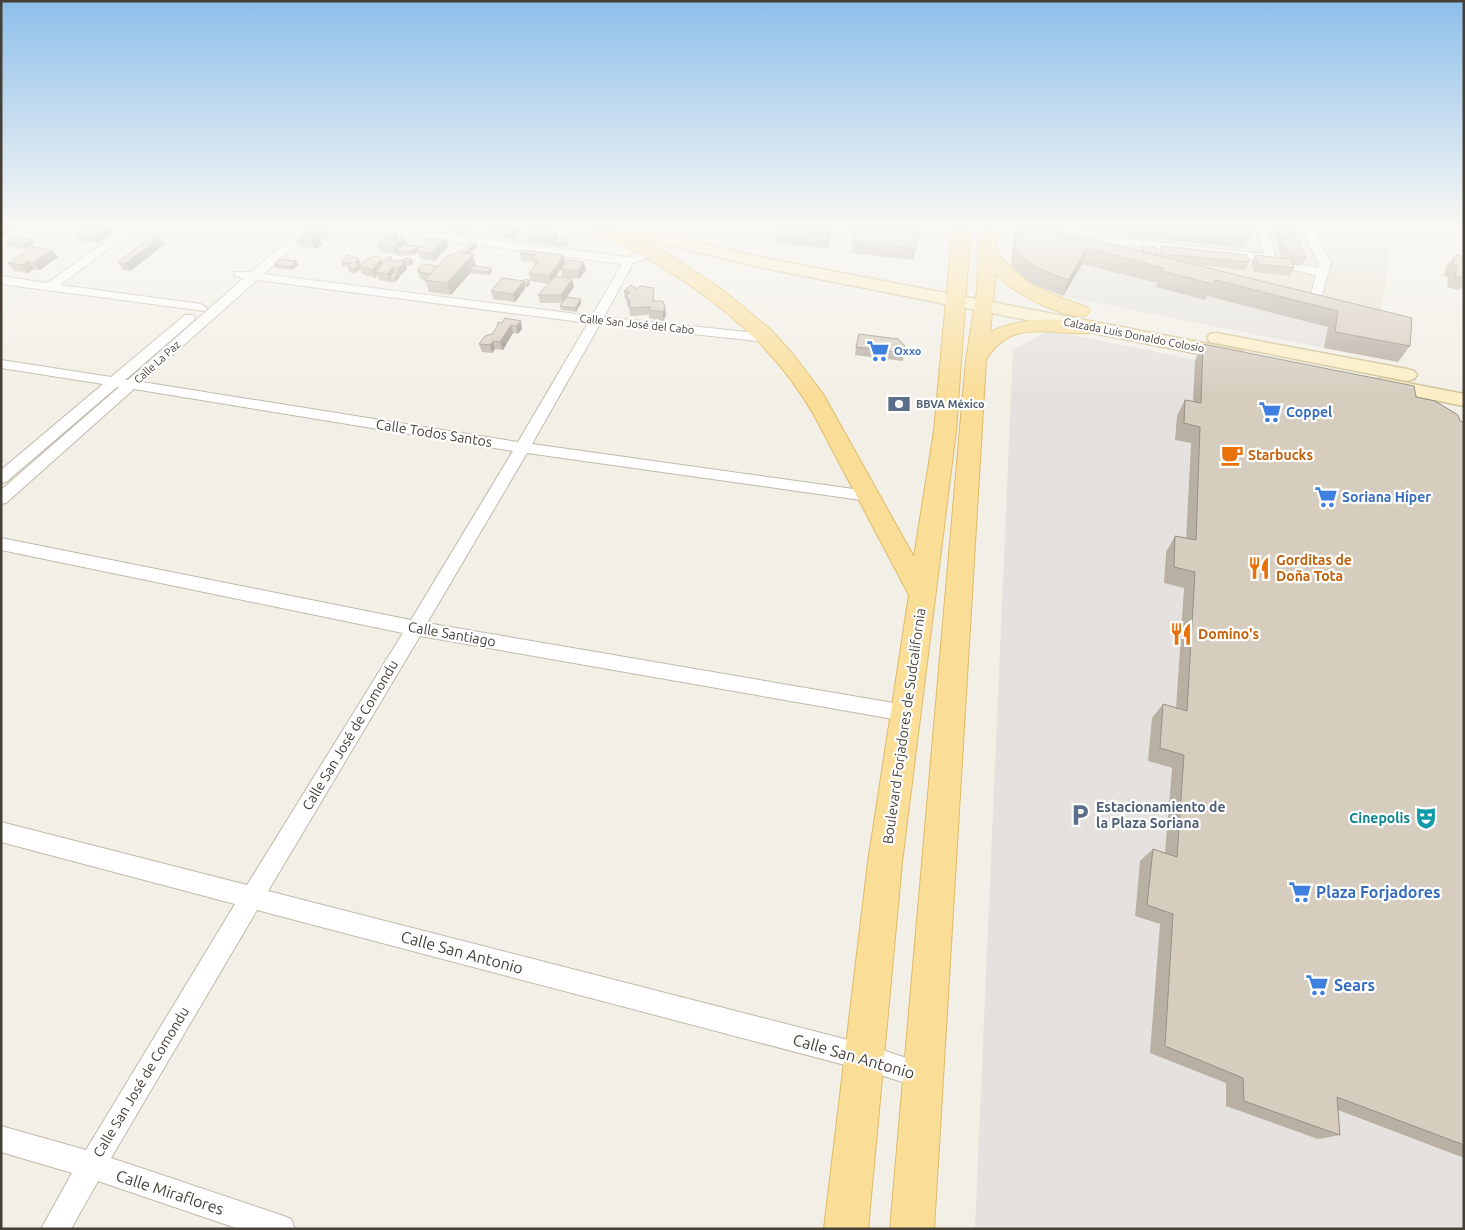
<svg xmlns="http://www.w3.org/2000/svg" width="1465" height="1230" font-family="Ubuntu,sans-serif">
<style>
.residential{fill:#e6e1d5}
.parking{fill:#e4e1de}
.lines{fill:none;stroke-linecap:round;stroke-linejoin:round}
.minor-casing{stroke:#c1b9ac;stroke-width:2}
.secondary-casing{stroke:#d1c298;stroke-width:3}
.primary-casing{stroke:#dfbb68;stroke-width:2}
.minor{fill:#fff;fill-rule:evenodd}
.secondary{fill:#fcefc6;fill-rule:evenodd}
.primary{fill:#fade98;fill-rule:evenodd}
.wall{fill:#b9b0a4}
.shaded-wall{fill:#969086}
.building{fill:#d7cdbf;stroke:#969086}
.labels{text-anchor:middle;stroke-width:4.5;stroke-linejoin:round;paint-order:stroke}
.far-street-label{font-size:11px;fill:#453f36;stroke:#fff}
.far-shop-label{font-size:11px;font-weight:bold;fill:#366cbe;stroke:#fff;text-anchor:start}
.far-service-label{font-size:11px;font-weight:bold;fill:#4e5e75;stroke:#fff;text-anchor:start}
.shop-label{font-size:14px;font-weight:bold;fill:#366cbe;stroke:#fff;text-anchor:start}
.street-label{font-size:14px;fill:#453f36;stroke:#fff}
.food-label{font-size:14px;font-weight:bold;fill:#c56008;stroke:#fff;text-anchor:start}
.service-label{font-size:14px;font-weight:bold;fill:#4e5e75;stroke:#fff;text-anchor:start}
.culture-label{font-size:14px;font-weight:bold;fill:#0d838f;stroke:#fff;text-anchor:end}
.near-shop-label{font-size:16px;font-weight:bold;fill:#366cbe;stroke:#fff;text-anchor:start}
.near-street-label{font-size:16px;fill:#453f36;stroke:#fff}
</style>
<rect width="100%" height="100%" fill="#f2efe6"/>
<!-- residential -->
<path class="residential" d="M1015,224H1394L1381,311L1015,228Z"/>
<!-- parking -->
<path class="parking" d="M1082,264L1328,327L1324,348L1063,296Z
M1046,332L1064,333L1195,360L1185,556L1165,552L1164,583L1184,588L1175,725L1148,761L1172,769L1164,868L1140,861L1135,916L1160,924L1316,1102L1464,1158V1229H975L1013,350Z"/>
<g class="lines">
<defs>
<path id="minor" d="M131,224H143L60,285L201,304L207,308L205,311L1,284V276L47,283Z
M307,224H318L264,274L592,316L622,264L340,227L335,224H364L628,257L649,250H657V254L633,263L604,317L767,334L773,338L767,342L600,324L532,444L868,491L873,492L876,496L873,500L868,501L527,453L427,623L905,705L912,707L915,713L912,719L905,721L420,636L268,891L864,1044L931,1066L935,1075L931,1084L922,1088L864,1070L257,910L111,1158L281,1215L291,1219L295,1229H239L98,1181L71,1229H41L72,1173L1,1152V1126L86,1150L235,904L1,842V822L247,885L403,633L1,550V538L411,620L513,451L134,389L6,503L1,504V490L119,387H117L6,482L1,483V470L103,384L1,368V360L111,377L185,315H193L195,318L193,321L125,380H128L244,278L235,276V272H251ZM257,280L588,323L518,442L142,382Z
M1255,224H1265L1277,260L1318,268L1319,262L1305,236L1307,224H1317V236L1331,262L1318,310H1310L1308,307L1316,275L1268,264L1266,261L1120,244L1097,245L1084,250L1078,247L1095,239L1120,238L1264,254Z"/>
<path id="secondary" d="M591,224H616L764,258L1235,349L1242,351L1244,355L1242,359L1235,361L764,268L594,227Z
M1216,333L1407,369L1414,371L1417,375L1414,379L1407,381L1210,342L1207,338L1210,334Z
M1382,378L1464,394V406L1375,388L1372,384L1375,380Z"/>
<path id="primary" d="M593,224H612L666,253L720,288L770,329L792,353L823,394L914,557L934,431L953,224H971L956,431L902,862L868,1229H824L868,862L909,595L814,415C764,327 682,275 595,229Z
M980,224H996V250C1018,283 1051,295 1087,307L1090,311L1087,315C1064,321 1011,291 996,274L990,332C1023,316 1058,319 1093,321L1100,323L1103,327L1100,331C1061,341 1013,312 986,360L934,1229H890L966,360L977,291Z"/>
</defs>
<!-- minor casing -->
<use href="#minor" class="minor-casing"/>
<!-- secondary casing -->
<use href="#secondary" class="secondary-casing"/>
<!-- primary casing -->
<use href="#primary" class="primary-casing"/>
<!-- minor -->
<use href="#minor" class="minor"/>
<!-- secondary -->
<use href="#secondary" class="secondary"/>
<!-- primary -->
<use href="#primary" class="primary"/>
</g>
<!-- wall -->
<path class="wall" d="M110,224L114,232L98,243L82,241L76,233Z
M446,224H475L471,229H468L469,231L466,234L448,232Z
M490,224H521L522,229L513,239L491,236L489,228L491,226Z
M834,224L827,249L776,243L777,228Z
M845,224H891L920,227L914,260L851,253L853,241L856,229L845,227Z
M1016,224H1028L1141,251L1142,246L1159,256L1158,254L1162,246L1249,262L1245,270L1198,265L1412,318L1410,346L1398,362L1324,348L1328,327L1207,296L1205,300L1156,287L1157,283L1082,264L1063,296L1030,283L1011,265L1013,236Z
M1080,224H1262L1258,231H1253L1244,248L1080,231Z
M1271,224H1296L1293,229L1273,228Z
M326,228L329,235L323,240H320L322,244L315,249L301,247L297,240Z
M1278,230L1306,258L1301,266L1293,265L1294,268L1290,276L1254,272L1251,263L1255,255L1282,258L1274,237Z
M557,233L558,239L567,241L568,245L566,247L554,246V244L552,245L528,242L527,234Z
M384,236H404L407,244L406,245L420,246L421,248L448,247L434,261L420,259L418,252L413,255L397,256L396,254L380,252L377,244L385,239Z
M160,237L165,244L130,271L123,270L118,262Z
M32,240L35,243L25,249L8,246L5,242Z
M477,247L470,252L471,254L476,266L492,272L489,275L471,273V272L451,295L429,292L425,281L422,280L421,278H420L417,270L438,266L461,253V252Z
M52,250L58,257L40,270L34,269L28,273L14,271L8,263Z
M520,253L564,255L565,262H584L586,270L579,279L562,277L561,269L565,263L556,276L574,287L566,297L581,299V303L576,312L561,310L560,306L562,303H540L538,295L549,284L530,281L529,273L534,267L533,262L521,261Z
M1455,255L1464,257V289L1460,288L1458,290L1447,287L1448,277L1444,276L1446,267Z
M392,257L393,261H401L412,259L413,263L410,266H406L407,269L399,277V278L395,282H390V281L389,282L379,280L377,275L375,278L362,274L360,269L355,273L349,272L348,268L349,267L342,266L341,262L359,259L360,263L359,264L360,266L383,263Z
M296,261L298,265L292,270L276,268L274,264Z
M502,278L530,284L527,287H525V289L515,302L493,299L491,291Z
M654,288V301L665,307L666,315L663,321L649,318V315L630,316L629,307L627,305L626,299H625L624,291L637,289Z
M505,318L522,329L518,334L513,333L503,350L495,349L492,353L482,352L479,344L492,334Z
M1203,344L1416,397L1460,421L1464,422V1158L1338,1110L1340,1135L1318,1139L1226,1106V1083L1150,1053L1160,924L1135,916L1140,861L1153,849L1165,853L1172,768L1148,761L1152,718L1163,704L1176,708L1184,588L1164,583L1166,552L1175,536L1186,538L1191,443L1175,440L1177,416L1185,400L1193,401L1195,360Z
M905,346L903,361L855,355L856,347Z"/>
<!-- shaded-wall -->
<path class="shaded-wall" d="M110,224L114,232L98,243L93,235Z
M467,224L469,231L466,234L464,226Z
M470,224H475L471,229Z
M518,224H521L522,229L513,239L512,231Z
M831,224H834L827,249L828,234Z
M10,227L13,230L1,238V232Z
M326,228L329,235L323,240L320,233Z
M316,232L322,244L315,249L310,237Z
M397,232L400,240L389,238Z
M557,233L558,241L553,242L554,244L552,245L551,238Z
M404,236L407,244L399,252H396L394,247Z
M160,237L165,244L130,271L126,263Z
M446,239L448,247L434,261L431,253Z
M32,240L35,243L25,249L22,245Z
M567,241L568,245L566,247L565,243Z
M476,243L477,247L470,252L471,254L469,256L468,249Z
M420,246L422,249L413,255L411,251Z
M1087,248L1082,264L1063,296L1068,280Z
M52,250L58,257L40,270L34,262Z
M473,254L476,266L470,269L471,272L451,295L447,283Z
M564,255L565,262L551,284L549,276Z
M359,259L360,263L359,264L360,269L355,273L354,269L355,262Z
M382,259L384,267L376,272L377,275L375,278L372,270Z
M412,259L413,263L410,266L408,262Z
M28,261L34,269L28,273L22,265Z
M296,261L298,265L292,270L291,267Z
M405,261L407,269L399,277L397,269Z
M584,262L586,270L579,279L578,271Z
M393,267L395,275L389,278L390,281L389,282L387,274Z
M491,268L492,272L489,275L488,272Z
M398,274L399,278L395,282L394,278Z
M572,279L574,287L563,303L561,295Z
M529,280L530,284L527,287V283Z
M524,281L525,289L515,302L513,294Z
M581,299V303L576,312L575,308Z
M665,307L666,315L663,321V312Z
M521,321L522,329L518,334L516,326Z
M511,325L513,333L503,350L500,342Z
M493,341L495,349L492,353L490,345Z"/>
<!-- building -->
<path class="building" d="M90,224H110L93,235L76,233Z
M446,224H467L464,226Z
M493,224H518L512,231L489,228Z
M535,224L557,233L551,238L527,234Z
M779,224H831L828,234L777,228Z
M858,224H891L920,227L916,249L853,241Z
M1017,224H1028L1412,318L1410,346L1335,332L1338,311L1215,280L1213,284L1162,271L1164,268L1087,248L1068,280L1035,267L1015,249Z
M1237,224H1255V226Z
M1,225L10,227L1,232Z
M313,226L326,228L320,233L316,232L310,237H319L312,241L297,240Z
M1278,230L1294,231L1306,258L1289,256Z
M389,231L397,232L395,235L389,238L384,236Z
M399,235L404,236L394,247L377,244L386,238L395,240Z
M153,236L160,237L126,263L118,262Z
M15,237L32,240L22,245L5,242Z
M559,237L567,241L565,243L553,242Z
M434,238L446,239L431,253L417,251L428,241Z
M470,242L476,243L468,249L470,250L468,252H461Z
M403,245L420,246L411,251L395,252Z
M1142,246L1154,247L1157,255L1144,252Z
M1162,246L1247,255L1249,262L1163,254Z
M33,247L52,250L34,262L28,261L22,265L8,263Z
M522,250L564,255L549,276L529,273L539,260L532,259L536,255L520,253Z
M458,252L473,254L447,283L425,280L446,257Z
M348,255L359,259L355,262L359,264L354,269L348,268L352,263L341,262Z
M1255,255L1291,259L1294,268L1258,264Z
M1455,255L1464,257V278L1455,276L1457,265L1453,264Z
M377,256L382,259L372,270L359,266L368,258Z
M387,257H392L388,261H405L397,269L393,267L387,274L376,272Z
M404,258L412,259L408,262H405V261H401Z
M280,259L296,261L291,267L274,264Z
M567,260L584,262L578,271L561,269Z
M423,264L437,266L431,274L419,272L421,270H417Z
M473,266L491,268L488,272L470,269Z
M393,273L398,274L394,278H389Z
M555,276L572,279L561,295H538Z
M502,278L524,281L513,294L491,291Z
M525,279L529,280L527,283H524L523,281Z
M631,285L637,289L640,286L654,288L653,301H663L665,307L663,312L649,310L651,307L629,308L630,300L626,297L629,292L624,291Z
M566,297L581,299L575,308L560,306Z
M505,318L521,321L516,326L511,325L500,342L493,341L490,345L479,344L485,336L492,334L497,327L498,322L502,323Z
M859,334L898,339L905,346L904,353L856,347Z
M1203,344L1414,386L1416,397L1435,401L1458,415L1460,421L1464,422V1145L1337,1097L1340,1135L1244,1101L1243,1078L1165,1046L1173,914L1147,905L1153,849L1177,857L1184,755L1160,748L1163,704L1187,711L1195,572L1174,567L1175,536L1196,540L1200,427L1184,423L1185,400L1201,403Z"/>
<!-- sky -->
<linearGradient id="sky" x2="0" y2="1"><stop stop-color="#8dbfea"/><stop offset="0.57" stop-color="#f9f8f4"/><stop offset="1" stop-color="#f9f8f4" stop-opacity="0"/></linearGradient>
<rect width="1465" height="396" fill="url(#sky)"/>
<!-- icons -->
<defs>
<symbol id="supermarket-bare" viewBox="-9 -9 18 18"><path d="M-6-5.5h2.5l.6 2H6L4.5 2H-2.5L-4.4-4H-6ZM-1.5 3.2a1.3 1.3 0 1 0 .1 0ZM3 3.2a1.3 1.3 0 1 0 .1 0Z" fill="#3f7fe0" stroke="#fff" stroke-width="2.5" paint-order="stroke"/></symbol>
<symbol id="bank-bare" viewBox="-9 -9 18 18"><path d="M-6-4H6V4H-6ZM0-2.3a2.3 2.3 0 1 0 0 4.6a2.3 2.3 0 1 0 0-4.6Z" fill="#5c6f8a" stroke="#fff" stroke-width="2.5" paint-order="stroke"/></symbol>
<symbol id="cafe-bare" viewBox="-9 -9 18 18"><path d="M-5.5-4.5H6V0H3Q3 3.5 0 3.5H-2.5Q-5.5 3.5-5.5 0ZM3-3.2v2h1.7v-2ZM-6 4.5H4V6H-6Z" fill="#e8710a" stroke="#fff" stroke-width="2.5" paint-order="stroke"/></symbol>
<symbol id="restaurant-bare" viewBox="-9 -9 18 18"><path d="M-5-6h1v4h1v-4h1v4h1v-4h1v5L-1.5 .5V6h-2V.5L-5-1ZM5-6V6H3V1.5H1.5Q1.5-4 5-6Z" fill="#e8710a" stroke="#fff" stroke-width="2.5" paint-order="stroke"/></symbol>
<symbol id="parking-bare" viewBox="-9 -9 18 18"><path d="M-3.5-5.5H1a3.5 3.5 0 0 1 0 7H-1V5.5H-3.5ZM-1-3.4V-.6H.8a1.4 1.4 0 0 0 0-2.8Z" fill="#5c6f8a" stroke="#fff" stroke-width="2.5" paint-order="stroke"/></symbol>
<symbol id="theatre-bare" viewBox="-9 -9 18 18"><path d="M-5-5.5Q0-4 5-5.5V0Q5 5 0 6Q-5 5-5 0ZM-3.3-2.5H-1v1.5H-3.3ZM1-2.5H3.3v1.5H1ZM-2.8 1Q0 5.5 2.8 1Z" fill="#0f9aa8" stroke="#fff" stroke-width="2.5" paint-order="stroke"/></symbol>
</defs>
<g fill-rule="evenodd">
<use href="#supermarket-bare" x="862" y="335" width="32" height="32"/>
<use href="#bank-bare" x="883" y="388" width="32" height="32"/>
<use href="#supermarket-bare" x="1254" y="396" width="32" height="32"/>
<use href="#cafe-bare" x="1216" y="439" width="32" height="32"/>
<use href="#supermarket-bare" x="1310" y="481" width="32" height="32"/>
<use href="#restaurant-bare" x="1243" y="552" width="32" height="32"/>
<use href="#restaurant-bare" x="1165" y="618" width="32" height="32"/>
<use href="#parking-bare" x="1064" y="799" width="32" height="32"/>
<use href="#theatre-bare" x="1410" y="802" width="32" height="32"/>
<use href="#supermarket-bare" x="1284" y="876" width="32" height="32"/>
<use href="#supermarket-bare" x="1301" y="969" width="32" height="32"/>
</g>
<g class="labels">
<!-- far-street labels -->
<g class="far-street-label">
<text transform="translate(637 324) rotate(6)" y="4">Calle San José del Cabo</text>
<text transform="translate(1134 335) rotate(11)" y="4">Calzada Luis Donaldo Colosio</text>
<text transform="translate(157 362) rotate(-42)" y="4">Calle La Paz</text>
</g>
<!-- far-shop labels -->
<g class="far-shop-label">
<text x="894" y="355">Oxxo</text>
</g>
<!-- far-service labels -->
<g class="far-service-label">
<text x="916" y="408">BBVA México</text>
</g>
<!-- shop labels -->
<g class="shop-label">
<text x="1286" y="417">Coppel</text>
<text x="1342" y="502">Soriana Híper</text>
</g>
<!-- street labels -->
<g class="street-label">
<text transform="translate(434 433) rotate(9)" y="5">Calle Todos Santos</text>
<text transform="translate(452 634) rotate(10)" y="5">Calle Santiago</text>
<text transform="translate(904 726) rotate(-82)" y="5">Boulevard Forjadores de Sudcalifornia</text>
<text transform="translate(350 735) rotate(-59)" y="5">Calle San José de Comondu</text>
<text transform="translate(141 1082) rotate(-59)" y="5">Calle San José de Comondu</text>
</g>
<!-- food labels -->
<g class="food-label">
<text x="1248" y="460">Starbucks</text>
<text x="1276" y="565">Gorditas de<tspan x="1276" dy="16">Doña Tota</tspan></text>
<text x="1198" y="639">Domino's</text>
</g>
<!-- service labels -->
<g class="service-label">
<text x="1096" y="812">Estacionamiento de<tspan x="1096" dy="16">la Plaza Soriana</tspan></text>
</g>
<!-- culture labels -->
<g class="culture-label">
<text x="1410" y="823">Cinepolis</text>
</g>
<!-- near-shop labels -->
<g class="near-shop-label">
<text x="1316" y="898">Plaza Forjadores</text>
<text x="1334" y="991">Sears</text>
</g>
<!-- near-street labels -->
<g class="near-street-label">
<text transform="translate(462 952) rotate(15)" y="6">Calle San Antonio</text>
<text transform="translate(854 1056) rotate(16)" y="6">Calle San Antonio</text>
<text transform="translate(170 1192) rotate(18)" y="6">Calle Miraflores</text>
</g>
</g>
<!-- border -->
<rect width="1465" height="1230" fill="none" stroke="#453f36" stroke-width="5"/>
</svg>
